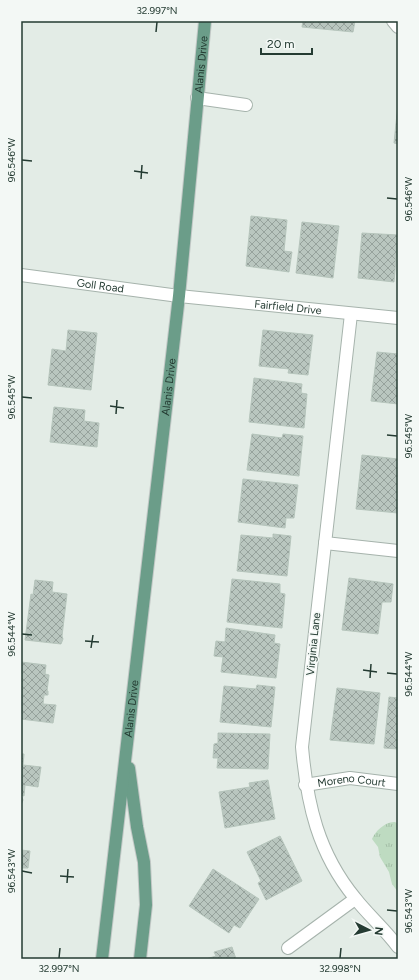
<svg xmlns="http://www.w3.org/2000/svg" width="419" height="980" font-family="Figtree,sans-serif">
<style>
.grass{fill:url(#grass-tufts)}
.building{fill:url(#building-cross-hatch);stroke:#b6c5bc}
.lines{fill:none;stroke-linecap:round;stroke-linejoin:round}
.minor-casing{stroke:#a6b3ac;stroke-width:14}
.major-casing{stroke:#c2c8c6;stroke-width:14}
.minor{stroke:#fff;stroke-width:12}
.major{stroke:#6b9d89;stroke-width:12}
.ticks{fill:none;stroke:#243b32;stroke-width:1.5}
.labels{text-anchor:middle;stroke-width:3;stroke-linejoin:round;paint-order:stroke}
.street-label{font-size:11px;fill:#243b32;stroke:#f3f8f5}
.neatline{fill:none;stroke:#243b32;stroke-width:1.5}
.ticks-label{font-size:10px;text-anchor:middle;fill:#243b32}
</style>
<defs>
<pattern id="grass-tufts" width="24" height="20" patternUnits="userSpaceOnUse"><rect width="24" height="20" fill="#bedbc1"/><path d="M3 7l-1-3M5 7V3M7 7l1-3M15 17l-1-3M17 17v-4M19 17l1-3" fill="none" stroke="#a3bda6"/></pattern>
<pattern id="building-cross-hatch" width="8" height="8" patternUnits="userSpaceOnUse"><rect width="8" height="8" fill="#b9c6bf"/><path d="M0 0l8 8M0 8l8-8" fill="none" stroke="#96a29c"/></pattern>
</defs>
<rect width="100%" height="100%" fill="#e3ece6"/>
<!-- grass -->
<path class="grass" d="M395,822L398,824V892L392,884L389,872L380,857L378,847L372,839C375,831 386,821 395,822Z"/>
<!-- building -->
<path class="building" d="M303,21H355L353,32L302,27Z
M398,104V144L394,143Z
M251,216L287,220L284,251L292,252L289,272L246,266Z
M302,222L339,226L333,278L296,273Z
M362,233L398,235L394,282L358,278Z
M68,330L97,333L91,390L48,385L52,349L66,351Z
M263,330L313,335L308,375L288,373L289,369L259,366Z
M377,352L398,354V404L371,401Z
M254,378L302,384L301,393L307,394L304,428L249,422Z
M54,407L85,410L84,421L99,423L97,447L50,442Z
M252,434L282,438L283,434L303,436L299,476L247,470Z
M362,455L398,459V513L356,509Z
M243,479L298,485L294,518H286L285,528L238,522Z
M273,534L291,536L287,576L237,571L241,535L273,538Z
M349,578L393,584L391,602H382L378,634L342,630Z
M232,579L280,584V593L285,594L282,628L227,622Z
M35,580L53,582L52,592L67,594L62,636L63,639L61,644L25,640L31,594L33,595Z
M226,628L275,635L274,643L280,644L276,678L221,672L223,657L214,656L216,641L225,642Z
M21,662L46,665L45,674L49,675L47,691H48V695H44L43,704L56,705L53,723L21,719Z
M257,685L275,687L271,727L220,722L224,686L256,689Z
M337,688L380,693L374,744L330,740Z
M389,697L398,698V749L384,748Z
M218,733L270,734L268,769L217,768L218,758H213L214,744L218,743Z
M21,754H24L23,765L41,767L38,787L25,785L24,796L21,795L23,800L21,805Z
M268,780L275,819L225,828L219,792L250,787L249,783Z
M280,836L302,881L266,900L258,883L261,881L247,852Z
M21,850L30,851L28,868H21Z
M213,869L259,899L240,928L234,925L229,933L189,906Z
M232,947L236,959H206L216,956L214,952Z"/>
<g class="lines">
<defs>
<g id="minor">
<path d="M393,21L398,27"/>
<path d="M197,98L246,105"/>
<path id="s1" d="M21,275L179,296L398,318"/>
<path d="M351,314L302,747C307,804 318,853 355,898C368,915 385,929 398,947"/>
<path d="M325,543L398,551"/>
<path id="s2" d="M305,785L350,778L398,784"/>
<path d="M288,948L355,899"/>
</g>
<g id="major">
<path d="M129,768L137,827L144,862L146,905L140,959"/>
<path id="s3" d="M102,959L179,296L205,21"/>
</g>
</defs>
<!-- minor casing -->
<use href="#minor" class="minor-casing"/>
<!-- major casing -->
<use href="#major" class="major-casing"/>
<!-- minor -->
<use href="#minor" class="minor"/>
<!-- major -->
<use href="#major" class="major"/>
</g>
<!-- ticks -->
<path class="ticks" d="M156,32L157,22M22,160L32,161M134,171L148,173M141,179L142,165M387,198L397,199M22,397L32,398M110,406L124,408M116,414L117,400M387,435L397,436M22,634L32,635M85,641L99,642M91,648L93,635M363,670L377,672M387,673L397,674M370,678L371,664M22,871L32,873M60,876L74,877M67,883L68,869M387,910L397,911M59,958L60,948M340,958L341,948"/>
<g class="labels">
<!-- street labels -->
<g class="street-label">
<text dy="4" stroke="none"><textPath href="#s3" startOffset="900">Alanis Drive</textPath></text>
<text dy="4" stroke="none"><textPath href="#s1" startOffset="80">Goll Road</textPath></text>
<text dy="4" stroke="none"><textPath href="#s1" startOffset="269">Fairfield Drive</textPath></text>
<text dy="4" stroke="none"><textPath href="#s3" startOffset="576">Alanis Drive</textPath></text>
<text transform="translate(313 644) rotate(-84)" y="4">Virginia Lane</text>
<text dy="4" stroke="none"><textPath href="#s3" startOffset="252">Alanis Drive</textPath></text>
<text dy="4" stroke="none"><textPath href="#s2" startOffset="47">Moreno Court</textPath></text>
</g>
</g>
<!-- border -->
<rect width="419" height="980" fill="none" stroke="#f3f8f5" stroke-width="44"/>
<!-- north arrow -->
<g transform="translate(369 930) rotate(96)" stroke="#f3f8f5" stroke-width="3" paint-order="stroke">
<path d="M0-3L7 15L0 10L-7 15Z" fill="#243b32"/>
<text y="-6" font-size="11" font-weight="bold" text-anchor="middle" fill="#243b32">N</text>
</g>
<!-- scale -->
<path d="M261 48v6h51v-6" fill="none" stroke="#243b32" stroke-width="2"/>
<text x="267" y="48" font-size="12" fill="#243b32" stroke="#f3f8f5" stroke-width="3" paint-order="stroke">20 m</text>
<rect x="22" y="22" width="375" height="936" class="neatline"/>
<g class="ticks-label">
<text x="157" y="14">32.997°N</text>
<text transform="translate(11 160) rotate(-90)" y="4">96.546°W</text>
<text transform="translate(408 199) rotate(-90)" y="4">96.546°W</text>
<text transform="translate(11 397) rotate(-90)" y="4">96.545°W</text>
<text transform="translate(408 436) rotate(-90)" y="4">96.545°W</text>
<text transform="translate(11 634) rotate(-90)" y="4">96.544°W</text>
<text transform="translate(408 674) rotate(-90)" y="4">96.544°W</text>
<text transform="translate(11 871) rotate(-90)" y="4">96.543°W</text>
<text transform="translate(408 911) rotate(-90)" y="4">96.543°W</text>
<text x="59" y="972">32.997°N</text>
<text x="340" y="972">32.998°N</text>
</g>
</svg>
